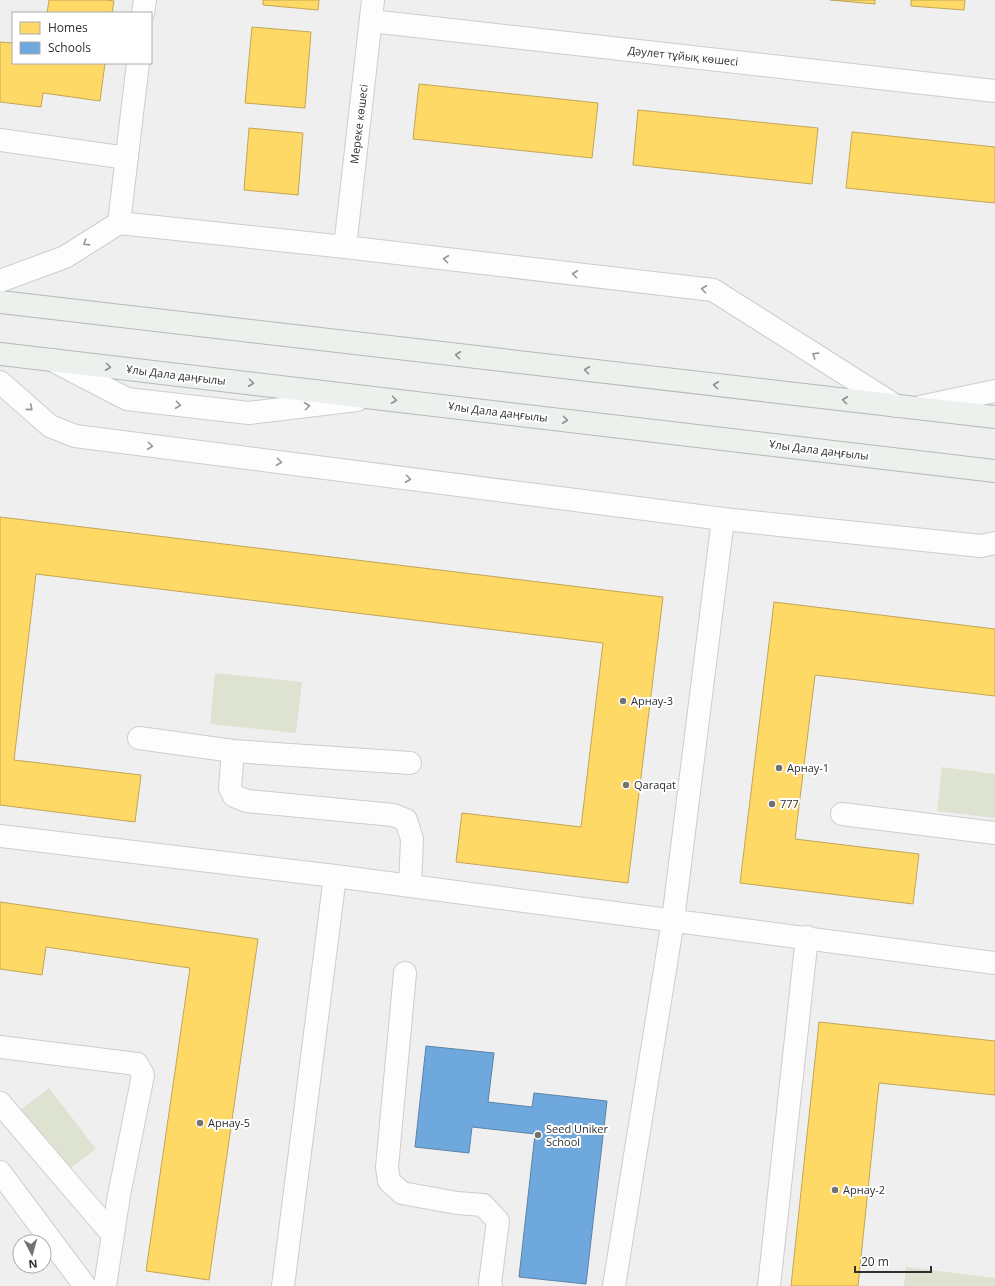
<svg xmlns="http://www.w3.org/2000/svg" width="995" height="1286" font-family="'Open Sans',sans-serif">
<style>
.green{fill:#dde2d1}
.homes{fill:#ffd966;stroke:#c1a656}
.schools{fill:#6fa8dc;stroke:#5c84a8}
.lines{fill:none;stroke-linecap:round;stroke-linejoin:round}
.minor-casing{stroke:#cdcdcd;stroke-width:24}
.major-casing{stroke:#b2bbb4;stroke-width:24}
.minor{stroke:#fdfdfd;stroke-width:22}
.major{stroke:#ecf1ed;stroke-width:22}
.oneway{stroke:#969696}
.oneway2{stroke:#8e908e}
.poi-dot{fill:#737273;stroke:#fff;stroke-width:1.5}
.labels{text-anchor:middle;stroke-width:4;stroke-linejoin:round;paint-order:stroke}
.street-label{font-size:11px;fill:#302f30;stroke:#fff}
.poi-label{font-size:11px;fill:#302f30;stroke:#fff;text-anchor:start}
</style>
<rect width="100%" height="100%" fill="#f0eff0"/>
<!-- green -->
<path class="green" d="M215,673L302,682L296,733L210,724Z
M942,767L995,774V818L937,811Z
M49,1088L96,1149L65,1172L19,1111Z
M906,1267L995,1278V1286H904Z"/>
<!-- homes -->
<path class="homes" d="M49,0H106L114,1L112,13H47Z
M263,0H319L318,10L263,5Z
M830,0H875V4Z
M911,0H965L964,10L911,6Z
M252,27L311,32L305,108L245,103Z
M0,42L13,43V63H105L100,101L43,93L41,107L0,102Z
M419,84L598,103L592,158L413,139Z
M638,110L818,128L812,184L633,165Z
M249,128L303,133L298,195L244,190Z
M852,132L995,147V203L846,188Z
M0,517L663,597L628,883L456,862L462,813L581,827L603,643L36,574L14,760L141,775L135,822L0,805Z
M774,602L995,629V696L815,675L795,839L919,854L913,904L740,883Z
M0,902L258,939L209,1280L146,1271L190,968L46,947L42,975L0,969Z
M819,1022L995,1041V1095L879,1083L858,1286H791Z"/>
<!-- schools -->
<path class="schools" d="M426,1046L494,1053L488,1102L532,1107L534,1093L607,1101L586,1284L519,1277L535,1134L472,1127L469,1153L415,1147Z"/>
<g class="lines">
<defs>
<path id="minor" d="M143,13L145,0
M371,21L995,91
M0,140L127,158
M119,223L138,63
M345,247L373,0
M0,281L65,257L119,223L345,247L713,290L896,406
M52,360L127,399L249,413L357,400
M0,382L50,426L75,436L723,519L981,546L995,543
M920,407L995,391
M139,738L233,751L410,763
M233,751L230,788L234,796L247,801L393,815L406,820L412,839L410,886
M842,814L995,833
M0,836L335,876L995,963
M405,973L387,1167L389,1181L402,1193L457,1203L483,1205L498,1221L490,1283L491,1286
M0,1047L137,1064L143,1075L119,1195L105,1286
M0,1103L113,1235
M0,1172L85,1286
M283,1286L335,876
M614,1286L673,920L723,519
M769,1286L807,937"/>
<path id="major" d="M0,302L995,417
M0,354L995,471"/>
</defs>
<!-- minor casing -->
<use href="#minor" class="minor-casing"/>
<!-- major casing -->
<use href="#major" class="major-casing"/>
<!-- minor -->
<use href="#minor" class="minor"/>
<!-- major -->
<use href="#major" class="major"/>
</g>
<!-- one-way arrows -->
<defs><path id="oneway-chevron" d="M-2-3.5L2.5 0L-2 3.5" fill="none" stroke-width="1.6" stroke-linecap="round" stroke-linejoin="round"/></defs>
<g class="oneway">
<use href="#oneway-chevron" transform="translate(86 243) rotate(148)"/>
<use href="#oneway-chevron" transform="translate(446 259) rotate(-173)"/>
<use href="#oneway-chevron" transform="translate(575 274) rotate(-173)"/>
<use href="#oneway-chevron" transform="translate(704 289) rotate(-173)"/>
<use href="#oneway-chevron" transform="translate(815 355) rotate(-148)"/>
<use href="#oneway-chevron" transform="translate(178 405) rotate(7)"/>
<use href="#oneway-chevron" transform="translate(307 406) rotate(-7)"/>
<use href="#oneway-chevron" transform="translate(30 408) rotate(41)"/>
<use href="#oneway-chevron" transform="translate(150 446) rotate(7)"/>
<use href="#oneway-chevron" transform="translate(279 462) rotate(7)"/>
<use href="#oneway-chevron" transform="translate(408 479) rotate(7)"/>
</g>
<g class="oneway2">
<use href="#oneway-chevron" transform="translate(458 355) rotate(-173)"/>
<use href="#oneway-chevron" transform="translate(108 367) rotate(7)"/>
<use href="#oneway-chevron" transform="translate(587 370) rotate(-173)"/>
<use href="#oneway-chevron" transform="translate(251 383) rotate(7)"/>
<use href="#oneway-chevron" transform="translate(716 385) rotate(-173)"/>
<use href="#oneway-chevron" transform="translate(394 400) rotate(7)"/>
<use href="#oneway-chevron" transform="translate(845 400) rotate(-173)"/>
<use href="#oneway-chevron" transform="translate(565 420) rotate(7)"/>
</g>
<!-- markers -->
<g class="poi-dot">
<circle cx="623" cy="701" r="4"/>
<circle cx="779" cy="768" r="4"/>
<circle cx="626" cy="785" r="4"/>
<circle cx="772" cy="804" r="4"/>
<circle cx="200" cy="1123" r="4"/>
<circle cx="538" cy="1135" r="4"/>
<circle cx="835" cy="1190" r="4"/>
</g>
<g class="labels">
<!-- street labels -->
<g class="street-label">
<text transform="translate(683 56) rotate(6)" y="4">Дәулет тұйық көшесі</text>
<text transform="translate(359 124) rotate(-83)" y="4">Мереке көшесі</text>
<text transform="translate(176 375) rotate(7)" y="4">Ұлы Дала даңғылы</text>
<text transform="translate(498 412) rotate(7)" y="4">Ұлы Дала даңғылы</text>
<text transform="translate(819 450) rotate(7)" y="4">Ұлы Дала даңғылы</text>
</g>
<!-- poi labels -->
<g class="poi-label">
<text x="631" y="705">Арнау-3</text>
<text x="787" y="772">Арнау-1</text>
<text x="634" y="789">Qaraqat</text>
<text x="780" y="808">777</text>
<text x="208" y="1127">Арнау-5</text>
<text x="546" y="1133">Seed Uniker<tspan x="546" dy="13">School</tspan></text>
<text x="843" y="1194">Арнау-2</text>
</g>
</g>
<!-- legend -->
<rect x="12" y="12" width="140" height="52" fill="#ffffff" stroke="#acacac"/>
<rect x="20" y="22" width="20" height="12" fill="#ffd966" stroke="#acacac"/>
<text x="48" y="32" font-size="12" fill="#302f30">Homes</text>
<rect x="20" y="42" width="20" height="12" fill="#6fa8dc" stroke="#acacac"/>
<text x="48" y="52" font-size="12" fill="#302f30">Schools</text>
<!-- north arrow -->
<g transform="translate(32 1254) rotate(174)"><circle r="19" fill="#ffffff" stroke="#acacac"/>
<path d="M0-3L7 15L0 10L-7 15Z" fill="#737273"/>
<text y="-6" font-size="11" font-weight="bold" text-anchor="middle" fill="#302f30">N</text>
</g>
<!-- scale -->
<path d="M855 1266v6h76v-6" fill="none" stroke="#302f30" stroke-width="2"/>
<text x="861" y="1266" font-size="12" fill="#302f30" stroke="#ffffff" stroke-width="3" paint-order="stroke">20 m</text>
</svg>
